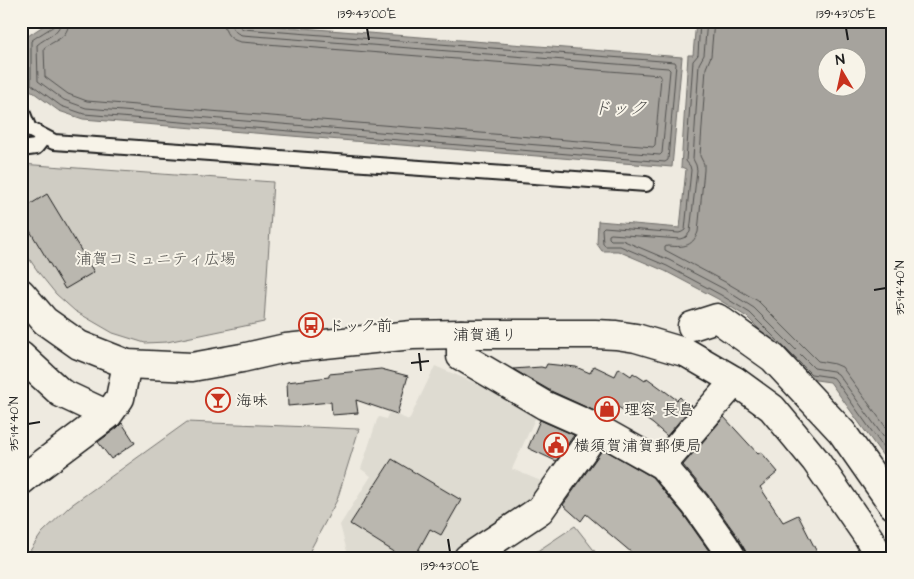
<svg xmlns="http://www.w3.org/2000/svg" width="914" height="579" font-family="'Architects Daughter','Klee One',sans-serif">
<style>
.built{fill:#dedbd1}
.green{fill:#cfccc3;stroke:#767470}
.water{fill:#a6a39d;stroke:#6f6d69;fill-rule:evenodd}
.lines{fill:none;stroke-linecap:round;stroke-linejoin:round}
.shore{stroke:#535250;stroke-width:1}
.building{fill:#bab7af;stroke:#1c1c1c}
.lane-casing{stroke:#1c1c1c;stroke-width:18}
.street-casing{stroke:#1c1c1c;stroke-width:31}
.secondary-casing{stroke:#1c1c1c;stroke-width:31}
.lane{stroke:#f7f3e8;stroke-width:14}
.street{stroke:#f7f3e8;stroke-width:28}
.secondary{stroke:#f7f3e8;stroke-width:28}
.ticks{fill:none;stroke:#1c1c1c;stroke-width:2}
.labels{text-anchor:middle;stroke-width:4;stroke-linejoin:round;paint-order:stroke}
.park-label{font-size:16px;fill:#52514e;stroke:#f7f3e8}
.poi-label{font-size:16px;fill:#1c1c1c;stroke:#f7f3e8;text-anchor:start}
.street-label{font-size:16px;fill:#1c1c1c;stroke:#f7f3e8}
.water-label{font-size:18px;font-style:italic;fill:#535250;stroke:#f7f3e8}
.neatline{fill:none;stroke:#1c1c1c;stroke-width:2}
.ticks-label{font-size:12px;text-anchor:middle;fill:#1c1c1c}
</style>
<rect width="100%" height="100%" fill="#eeeae0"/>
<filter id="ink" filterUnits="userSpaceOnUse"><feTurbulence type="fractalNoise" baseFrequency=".02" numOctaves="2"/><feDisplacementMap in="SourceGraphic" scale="10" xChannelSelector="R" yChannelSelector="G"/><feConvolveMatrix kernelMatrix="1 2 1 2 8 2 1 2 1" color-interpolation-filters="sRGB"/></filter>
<g filter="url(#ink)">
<!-- built -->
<path class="built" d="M435,366L539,410L512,469L548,484L517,517L454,558H354L348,555L340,525L371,476L361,469L377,420L379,417L386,419L389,412L409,420Z"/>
<!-- green -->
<path class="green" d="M21,164L273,182L264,322L167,342L145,343L113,333L75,311L56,294L39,273L28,257L21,239Z
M187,422L359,429L337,500L306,558H25L42,533L70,506Z
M575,526L600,558H527Z"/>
<!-- water -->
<path class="water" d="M59,21H211L682,57L672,167L83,119L59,111L26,87L25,38L46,24Z
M696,21H893V470L830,382L809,379L747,317L718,299L665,271L618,251H602L597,244L598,221L680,228L686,169L681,167L688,55H693ZM826,58H856V88H826Z"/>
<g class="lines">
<!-- shore -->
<path class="shore" d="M55,21C54,23 55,24 54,26C53,27 34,38 31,41V84L61,106L84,114L665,162L668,160L676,64L675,62L243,29L239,26L238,21
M61,21C60,34 46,37 37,45L38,81L64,100L86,108L660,155L662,153L670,70L668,68L242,35C235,33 232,29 231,21
M69,21C68,39 56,39 44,48L45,77L68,94L87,101L653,147L655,145L661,77L660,75L241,42C230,40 224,33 224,21
M700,21L698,55L693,61L686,161L690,166L691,170L685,230L682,232L679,233L604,227L602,229L603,243L605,246H620L667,266L721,295L750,313L811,374L831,377L834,378L893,461
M707,21L704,55L699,64L693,159L696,165L697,170L690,232L686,237L680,239L611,234L609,235V238L611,240H622L669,260L724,289L754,308L814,368L833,371L838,374L893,450
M714,21L711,56L706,68L700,156L704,164V170L698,232C692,248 682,247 667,246L665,247V250L727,283L758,301L818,361L835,364L842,367L893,437"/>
</g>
<!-- building -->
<path class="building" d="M47,194L94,272L65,289L21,216V210Z
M547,364L576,367L590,373L594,366L615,376L619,368L631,376L633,373L645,381L647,378L677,400L680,397L688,406L690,404L692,406L667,436L653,424L626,405L623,410L616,406L610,418L551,391L513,369L541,367L545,368Z
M381,369L408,376L397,414L356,400L358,413L332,415L331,402L288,406L287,382L329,377V374Z
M724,417L758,454L761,452L778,472L760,487L783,522L798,515L820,558H748L745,550L737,536L708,495L683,465Z
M540,420L574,435L556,461L528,448Z
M122,423L135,443L111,459L98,442L117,428Z
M603,449L652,477L683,514L714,558H638L586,514L581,521L563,505Z
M392,459L461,500L441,535L430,529L414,558H404L350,524Z"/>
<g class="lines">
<defs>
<path id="lane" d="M21,109L29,129L54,142L646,184
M21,149L36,147L44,137"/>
<path id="street" d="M692,326L717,318L773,358L842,432L893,505
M461,334V356L544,405L598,429L662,465L695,504L724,545L732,558
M21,356L61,393L108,415
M662,465L735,381
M21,481L32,472L108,415L120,398L127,364
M468,558L540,510L598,429"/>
<path id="secondary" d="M21,293L45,321L79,345L127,364L192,367L242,358L286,348L412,335L461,334H595L616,335L636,338L687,353L735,381L772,408L815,460L869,538L880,558"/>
</defs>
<!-- lane casing -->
<use href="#lane" class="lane-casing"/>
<!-- street casing -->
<use href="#street" class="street-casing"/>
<!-- secondary casing -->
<use href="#secondary" class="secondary-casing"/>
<!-- lane -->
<use href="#lane" class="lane"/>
<!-- street -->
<use href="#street" class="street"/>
<!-- secondary -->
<use href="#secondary" class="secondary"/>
</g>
</g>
<!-- ticks -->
<path class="ticks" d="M367,28L369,40M846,28L848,40M874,290L886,288M419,353L421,371M411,363L429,361M28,424L40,422M448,539L450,552"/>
<!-- icons -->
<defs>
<symbol id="bus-ring" viewBox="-11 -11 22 22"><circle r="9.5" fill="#f7f3e8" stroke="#c8321e" stroke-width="1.5"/><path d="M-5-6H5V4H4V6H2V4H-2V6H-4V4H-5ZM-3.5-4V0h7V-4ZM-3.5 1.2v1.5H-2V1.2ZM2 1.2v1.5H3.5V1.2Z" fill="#c8321e"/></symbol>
<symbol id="bar-ring" viewBox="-11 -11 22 22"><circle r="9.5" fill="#f7f3e8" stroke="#c8321e" stroke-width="1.5"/><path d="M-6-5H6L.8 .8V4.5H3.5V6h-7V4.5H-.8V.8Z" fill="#c8321e"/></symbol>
<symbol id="shop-ring" viewBox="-11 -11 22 22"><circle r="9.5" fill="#f7f3e8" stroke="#c8321e" stroke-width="1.5"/><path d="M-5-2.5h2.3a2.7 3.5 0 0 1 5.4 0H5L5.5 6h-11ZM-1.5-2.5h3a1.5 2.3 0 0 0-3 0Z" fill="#c8321e"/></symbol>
<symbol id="civic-ring" viewBox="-11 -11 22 22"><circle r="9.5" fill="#f7f3e8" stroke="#c8321e" stroke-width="1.5"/><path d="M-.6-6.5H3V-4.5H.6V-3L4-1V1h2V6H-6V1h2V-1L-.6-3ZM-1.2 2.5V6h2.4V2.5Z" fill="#c8321e"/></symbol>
</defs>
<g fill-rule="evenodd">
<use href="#bus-ring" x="297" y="311" width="28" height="28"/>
<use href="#bar-ring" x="204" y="386" width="28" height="28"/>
<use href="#shop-ring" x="593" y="395" width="28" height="28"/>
<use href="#civic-ring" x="542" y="431" width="28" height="28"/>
</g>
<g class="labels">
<!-- park labels -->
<g class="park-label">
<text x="156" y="264">浦賀コミュニティ広場</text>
</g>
<!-- poi labels -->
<g class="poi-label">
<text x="328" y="331">ドック前</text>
<text x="236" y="406">海味</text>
<text x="624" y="415">理容 長島</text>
<text x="574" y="451">横須賀浦賀郵便局</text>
</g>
<!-- street labels -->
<g class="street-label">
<text x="485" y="340">浦賀通り</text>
</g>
<!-- water labels -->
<g class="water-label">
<text x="620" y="114">ドック</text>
</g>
</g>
<!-- margin -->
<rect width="914" height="579" fill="none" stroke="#f7f3e8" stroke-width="55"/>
<!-- north arrow -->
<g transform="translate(842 72) rotate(351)"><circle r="24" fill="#f7f3e8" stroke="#9f9d96"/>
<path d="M0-4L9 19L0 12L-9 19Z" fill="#c8321e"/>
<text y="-8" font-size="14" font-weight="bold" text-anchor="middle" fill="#1c1c1c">N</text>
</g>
<rect x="28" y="28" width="858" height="524" class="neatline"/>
<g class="ticks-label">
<text x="367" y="18">139°43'00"E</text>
<text x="846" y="18">139°43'05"E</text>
<text transform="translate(900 288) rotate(-90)" y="4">35°14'40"N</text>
<text transform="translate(14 424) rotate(-90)" y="4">35°14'40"N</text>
<text x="450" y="570">139°43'00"E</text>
</g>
</svg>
